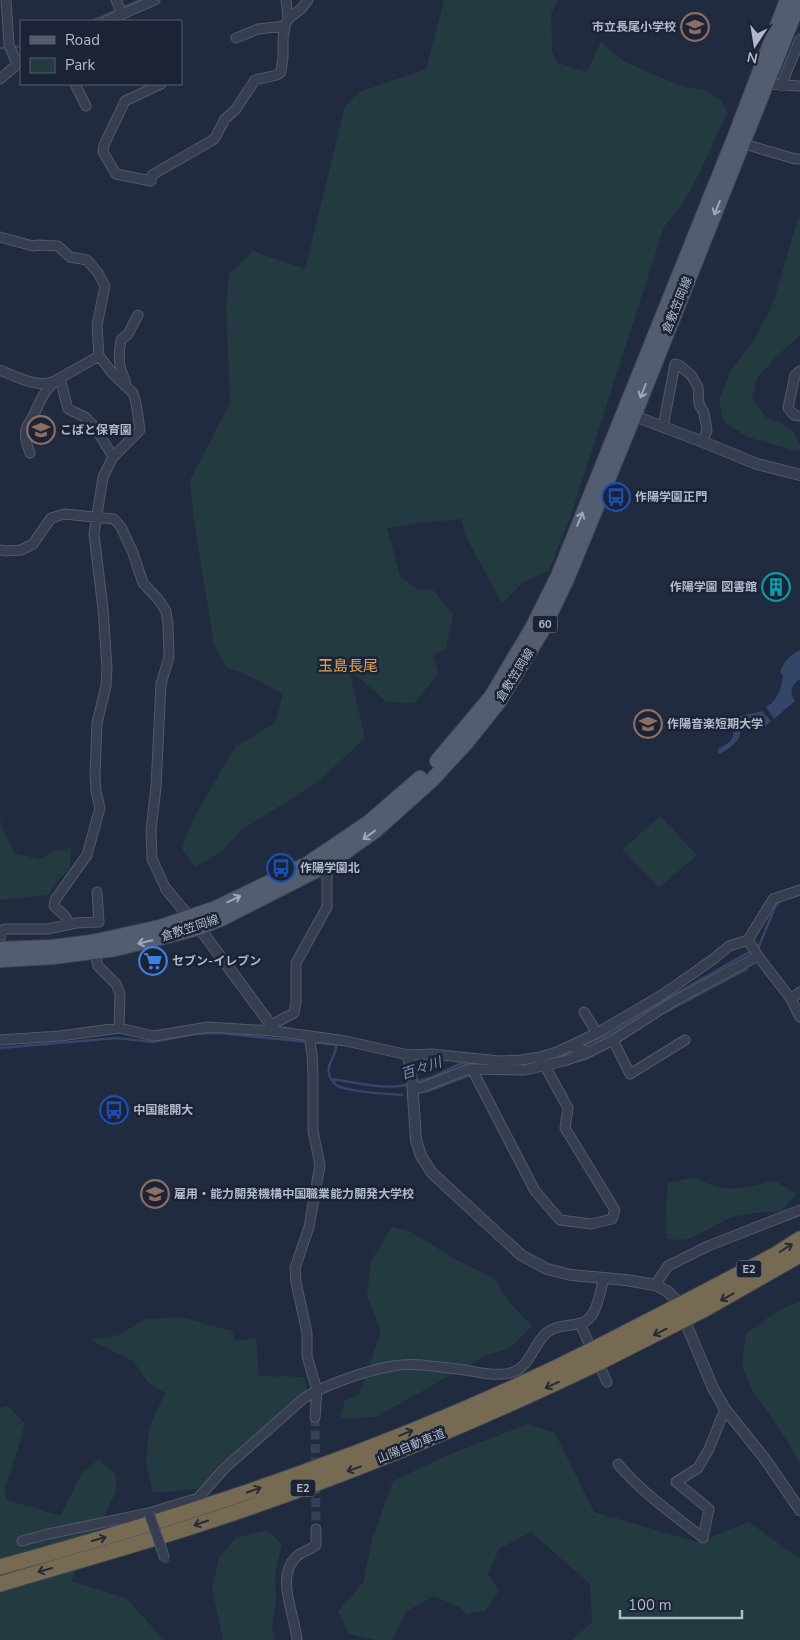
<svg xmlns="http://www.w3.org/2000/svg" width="800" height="1640" font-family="'Nunito Sans','Noto Sans JP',sans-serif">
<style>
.green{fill:#233a40}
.water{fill:#334568}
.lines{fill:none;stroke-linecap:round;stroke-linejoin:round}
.stream{stroke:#334568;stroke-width:2.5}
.minor-tunnel{stroke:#374055;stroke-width:9;stroke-dasharray:9 4.5;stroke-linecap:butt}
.minor-casing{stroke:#51596a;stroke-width:11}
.tertiary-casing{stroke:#51596a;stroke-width:12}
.primary-casing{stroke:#3f4758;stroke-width:16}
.motorway-casing{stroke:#3e4657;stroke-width:17}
.minor{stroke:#363e4f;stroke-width:9}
.tertiary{stroke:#363e4f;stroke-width:10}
.primary{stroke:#535d6f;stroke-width:14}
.motorway{stroke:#766b52;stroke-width:15}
.minor-bridge-casing{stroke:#51596a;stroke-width:11;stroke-linecap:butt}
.motorway-bridge-casing{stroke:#3e4657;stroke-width:17;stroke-linecap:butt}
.minor-bridge{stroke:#363e4f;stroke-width:9}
.motorway-bridge{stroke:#766b52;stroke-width:15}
.oneway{stroke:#9ea7b8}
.oneway2{stroke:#242a37}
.labels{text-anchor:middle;stroke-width:5;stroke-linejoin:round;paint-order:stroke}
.shield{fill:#1b2334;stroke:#848c9d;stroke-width:1}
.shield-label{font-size:11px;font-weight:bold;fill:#b1b9ca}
.poi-label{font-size:12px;font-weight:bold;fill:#b1b9ca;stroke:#1b2334;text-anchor:start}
.street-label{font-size:12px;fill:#b1b9ca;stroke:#1b2334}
.water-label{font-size:14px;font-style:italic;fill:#768cb5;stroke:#1b2334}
.quarter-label{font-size:15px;fill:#df9f58;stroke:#1b2334}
</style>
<rect width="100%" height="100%" fill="#212b40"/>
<!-- green -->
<path class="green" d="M444,0H558L551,14L552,52L558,63L587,72L601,42L623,61L657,76L686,87L705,90L718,98L725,106L727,113L700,172L684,201L664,227L570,518L549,570L522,583L502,603L466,537L461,519L417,523L387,528L400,576L417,589L433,590L453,614L446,649L433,655L438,673L415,703L387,702L349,669L365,738L318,782L241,830L223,850L196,867L182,849L192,821L235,747L275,723L283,694L250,676L226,667L214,644L194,522L190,480L230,403L226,308L229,274L253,251L305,269L345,106L359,92L426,69Z
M800,217V335L776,357L757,378L752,398L767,418L782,423L792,430L800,445V452L748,437L724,422L719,400L731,370L757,335L772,306L798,219Z
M660,816L697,855L659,888L622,850Z
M0,820L5,833L15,854L40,859L55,851L71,848L70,869L60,878L48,895L0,900Z
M694,1177C728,1195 740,1189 775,1181L796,1194L781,1211L754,1213L732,1217L691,1238L681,1240L667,1239L666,1207L668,1183Z
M392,1227L411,1232L455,1259L494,1278L509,1302L532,1326L510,1348L485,1356L376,1417L340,1419L345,1400L359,1395L381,1331L367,1296L371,1261Z
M800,1301V1465L787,1440L751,1388L742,1365L746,1334L776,1312Z
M181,1317L232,1331L235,1341L256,1338L259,1376L304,1377L309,1395L220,1468L198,1489L153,1493L146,1462L149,1428L165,1393L148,1382L133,1361L90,1340L119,1335L145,1319Z
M8,1406L25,1424L12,1468L5,1488L7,1500L60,1516L82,1473L99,1459L116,1475V1492L71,1581L126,1598L164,1640H0V1408Z
M528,1424L555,1433L594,1512L697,1542L749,1522L800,1559V1640H572L592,1622L590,1584L531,1532L499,1549L488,1574L499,1591L485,1611L467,1614L457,1606L434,1596L407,1611L392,1640H375L349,1634L338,1611L363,1583L373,1537L393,1481L448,1455Z
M267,1530L282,1544L275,1573L276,1601L272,1627L275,1640H223L212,1588L219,1558L235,1538Z"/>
<!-- water -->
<path class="water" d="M800,650V679C791,686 789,691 795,701L774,719L766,707C778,700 781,689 783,676L780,672C784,661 790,655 800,650Z
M762,711L771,721L765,727C758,722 746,720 741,730C739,734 740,738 737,741C733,746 726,750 721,754L717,753L719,748C742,738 727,732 740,716Z"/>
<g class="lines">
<!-- stream -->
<path class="stream" d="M92,21L140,0
M0,48H9L21,46
M756,949L759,946L775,907L780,901
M664,1013L747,969
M312,1042L336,1045C337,1057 323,1066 331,1079C355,1082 385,1091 409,1084
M618,1042L651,1021
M582,1047L611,1033L661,1002L751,951
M0,1048L116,1038L153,1042L195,1034L219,1033L307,1042
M542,1062L575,1050
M570,1063L586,1059L613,1045
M518,1066L535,1063
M484,1073L523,1074
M332,1080C334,1082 335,1085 338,1086C350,1092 387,1094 402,1095
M415,1082L433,1077L462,1063L485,1065
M420,1092L428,1091L473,1074"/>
<!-- minor-tunnel -->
<path class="minor-tunnel" d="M315,1417L316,1529"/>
<defs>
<path id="minor" d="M6,0L9,45L17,64
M116,0L122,14
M288,19L301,9L308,0
M106,21L155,0
M236,38L258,29L285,26
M0,79L21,61
M75,84L86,106
M161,84L125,101L104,145L103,152L116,174L151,181L152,175L211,141L215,138L225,119L236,109L255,80L277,75L281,72L283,57V39L285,26L288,19L286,0
M767,84L800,86
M781,86L800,39
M738,142L795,159H800
M0,237L33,246L38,245L58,246L70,257L87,260L98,273L105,286L97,325L99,356L113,374L133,393L136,403L140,430L113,457L103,477L94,534L103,609L107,668L106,686L97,723L95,776L96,791L100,808L87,855L55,900L54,906L65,916L69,924
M0,370C19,378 42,391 60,378L68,409L85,417L95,427L113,457
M800,371L795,375L788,408L794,415L800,416
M60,378L99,356
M126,386C126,380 123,376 121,370C118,360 119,350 121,340L128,334L138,315
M663,427L675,364L679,365L691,375L698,387L699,404L704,413L707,430L703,442
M30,453C27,445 24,437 26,429C27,425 30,422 32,418C40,404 40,396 53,383
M0,550L5,551L21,550L33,544L51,518L64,514L114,519L121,527L133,553L143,583L158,599L166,611L168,625L169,657L161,684L156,787L151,830L152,859L166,889
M0,938L1,933L4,929H48L76,923L99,922L97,892
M748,940L758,956L791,999L800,1017
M95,953L98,966L116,984L120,994L119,1028
M791,999L800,992
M271,1025L294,1013L296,1002V963L327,907V865
M597,1033L662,995L712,960L729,946L748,940L773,899L800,890
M309,1036L312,1054L313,1073V1131L320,1165L309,1227L295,1268L296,1282L307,1333V1356L317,1390L315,1417
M0,1040L60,1036L119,1028L154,1036L208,1027L274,1031L346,1041L408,1055L432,1054L499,1061L521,1060L540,1057L557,1052L597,1033L584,1012
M613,1040L630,1074L685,1040
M570,1046L589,1052L613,1040L674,1001L758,956
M474,1069L475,1075L535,1191L560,1220L591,1224L612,1219L615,1210L565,1128L568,1108L545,1066
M413,1088H420L469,1069L525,1070L564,1061L589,1052
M655,1285L668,1266L708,1246L800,1210
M580,1324L607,1382
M618,1464C642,1493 673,1514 703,1538L709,1509L676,1482L698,1468L709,1449L725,1409
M22,1541L48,1534L149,1513L198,1498L225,1468L303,1399C321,1386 371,1369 393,1366C413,1362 437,1367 457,1369C475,1371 492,1377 510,1373C531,1369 535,1337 551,1330C560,1325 571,1326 581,1323C597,1320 600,1291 604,1278
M297,1640C295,1614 275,1578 296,1557C301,1552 310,1550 316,1545V1529"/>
<path id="tertiary" d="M629,414L703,442L757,464L800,475
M166,889L206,937L271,1025L274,1031
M408,1055L412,1080L416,1140L421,1156L432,1173L521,1255L547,1269L571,1275L626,1280L655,1285L667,1291L676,1300L713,1388L725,1409L765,1459L800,1510"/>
<path id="primary" d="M437,761L491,697L532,628L558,576L733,141L787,0
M0,949L52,947L92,942L160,927L216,908L307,864L369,822L420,778
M0,960L53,957L115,949L168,936L198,928L221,919L327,865L375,831L432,780L467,742L499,702L542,631L567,579L634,416L800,0"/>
<path id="motorway" d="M697,1296L775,1255L800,1239
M703,1310L800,1255
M0,1567C202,1512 402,1445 590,1351
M0,1584C60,1566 121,1549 181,1530C324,1485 462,1428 596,1364"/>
</defs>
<!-- minor casing -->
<use href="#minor" class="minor-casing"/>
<!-- tertiary casing -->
<use href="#tertiary" class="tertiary-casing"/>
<!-- primary casing -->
<use href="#primary" class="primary-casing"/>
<!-- motorway casing -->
<use href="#motorway" class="motorway-casing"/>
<!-- minor -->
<use href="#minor" class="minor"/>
<!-- tertiary -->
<use href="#tertiary" class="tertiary"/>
<!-- primary -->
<use href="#primary" class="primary"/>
<!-- motorway -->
<use href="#motorway" class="motorway"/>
<defs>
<path id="minor-bridge" d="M149,1513L165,1559"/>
<path id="motorway-bridge" d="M590,1351L697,1296
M596,1364L703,1310"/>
</defs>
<!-- minor-bridge casing -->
<use href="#minor-bridge" class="minor-bridge-casing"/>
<!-- motorway-bridge casing -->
<use href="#motorway-bridge" class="motorway-bridge-casing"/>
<!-- minor-bridge -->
<use href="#minor-bridge" class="minor-bridge"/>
<!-- motorway-bridge -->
<use href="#motorway-bridge" class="motorway-bridge"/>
</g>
<!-- one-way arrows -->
<defs><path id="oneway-shaft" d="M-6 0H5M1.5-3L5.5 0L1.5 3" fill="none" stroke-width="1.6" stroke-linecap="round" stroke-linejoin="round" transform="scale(1.25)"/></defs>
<g class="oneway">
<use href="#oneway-shaft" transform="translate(717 208) rotate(112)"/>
<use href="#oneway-shaft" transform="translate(643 391) rotate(111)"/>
<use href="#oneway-shaft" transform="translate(580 519) rotate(-68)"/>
<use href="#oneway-shaft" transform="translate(369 835) rotate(144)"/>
<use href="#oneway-shaft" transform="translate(234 899) rotate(-26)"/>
<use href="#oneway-shaft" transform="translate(145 942) rotate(167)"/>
</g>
<g class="oneway2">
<use href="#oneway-shaft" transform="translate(786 1248) rotate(-32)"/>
<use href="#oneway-shaft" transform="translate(727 1297) rotate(151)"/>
<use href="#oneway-shaft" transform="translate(660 1332) rotate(153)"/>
<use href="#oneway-shaft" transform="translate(552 1385) rotate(155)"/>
<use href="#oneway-shaft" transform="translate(406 1433) rotate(-22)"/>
<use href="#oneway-shaft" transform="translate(354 1469) rotate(160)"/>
<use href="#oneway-shaft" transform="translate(254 1490) rotate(-19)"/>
<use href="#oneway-shaft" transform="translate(201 1523) rotate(161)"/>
<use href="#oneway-shaft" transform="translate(99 1539) rotate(-16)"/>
<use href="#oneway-shaft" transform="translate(45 1570) rotate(164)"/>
</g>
<!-- icons -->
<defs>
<symbol id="school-ring" viewBox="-11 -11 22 22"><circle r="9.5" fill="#1b2334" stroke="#8d6e63" stroke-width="1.5"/><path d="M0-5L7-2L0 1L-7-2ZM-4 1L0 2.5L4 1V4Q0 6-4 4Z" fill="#8d6e63"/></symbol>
<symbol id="bus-ring" viewBox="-11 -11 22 22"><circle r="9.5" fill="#1b2334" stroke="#1a4fb4" stroke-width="1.5"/><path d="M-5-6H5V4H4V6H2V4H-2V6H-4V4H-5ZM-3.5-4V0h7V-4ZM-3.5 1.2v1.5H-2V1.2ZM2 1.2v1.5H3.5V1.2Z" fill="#1a4fb4"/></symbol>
<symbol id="building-ring" viewBox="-11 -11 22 22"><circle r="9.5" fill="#1b2334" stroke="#0f9aa8" stroke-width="1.5"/><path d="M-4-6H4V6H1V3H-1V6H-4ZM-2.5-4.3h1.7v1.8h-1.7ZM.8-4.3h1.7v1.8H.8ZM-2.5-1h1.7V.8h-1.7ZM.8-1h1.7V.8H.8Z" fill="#0f9aa8"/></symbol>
<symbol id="university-ring" viewBox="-11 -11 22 22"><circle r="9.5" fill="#1b2334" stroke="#8d6e63" stroke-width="1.5"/><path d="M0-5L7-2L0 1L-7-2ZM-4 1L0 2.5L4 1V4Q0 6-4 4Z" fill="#8d6e63"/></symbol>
<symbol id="supermarket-ring" viewBox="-11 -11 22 22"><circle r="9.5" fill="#1b2334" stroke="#3f7fe0" stroke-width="1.5"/><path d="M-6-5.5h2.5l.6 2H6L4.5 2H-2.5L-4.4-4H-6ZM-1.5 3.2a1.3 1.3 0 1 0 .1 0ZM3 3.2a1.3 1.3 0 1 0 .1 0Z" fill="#3f7fe0"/></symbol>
</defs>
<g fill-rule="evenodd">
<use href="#school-ring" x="679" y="11" width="32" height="32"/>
<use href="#school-ring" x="25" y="414" width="32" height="32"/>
<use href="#bus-ring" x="600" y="481" width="32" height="32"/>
<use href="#building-ring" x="760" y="571" width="32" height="32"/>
<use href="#university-ring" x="632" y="708" width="32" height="32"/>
<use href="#bus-ring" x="265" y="852" width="32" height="32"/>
<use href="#supermarket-ring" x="137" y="945" width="32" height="32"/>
<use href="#bus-ring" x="98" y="1094" width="32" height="32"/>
<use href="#university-ring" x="139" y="1178" width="32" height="32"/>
</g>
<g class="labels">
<!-- shield labels -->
<g class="shield">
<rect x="532.5" y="615.5" width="25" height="17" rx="4"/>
<rect x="736.5" y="1260.5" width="25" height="17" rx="4"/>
<rect x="290.5" y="1479.5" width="25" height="17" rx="4"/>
</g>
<g class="shield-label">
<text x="545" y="628">60</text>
<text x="749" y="1273">E2</text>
<text x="303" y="1492">E2</text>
</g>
<!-- poi labels -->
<g class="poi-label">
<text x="676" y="31" text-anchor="end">市立長尾小学校</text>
<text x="60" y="434">こばと保育園</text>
<text x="635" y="501">作陽学園正門</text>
<text x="757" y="591" text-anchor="end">作陽学園 図書館</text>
<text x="667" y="728">作陽音楽短期大学</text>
<text x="300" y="872">作陽学園北</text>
<text x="172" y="965">セブン-イレブン</text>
<text x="133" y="1114">中国能開大</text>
<text x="174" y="1198">雇用・能力開発機構中国職業能力開発大学校</text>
</g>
<!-- street labels -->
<g class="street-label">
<text transform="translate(677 305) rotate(-68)" y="4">倉敷笠岡線</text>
<text transform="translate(515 675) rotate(-58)" y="4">倉敷笠岡線</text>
<text transform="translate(190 928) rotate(-18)" y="4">倉敷笠岡線</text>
<text transform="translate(411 1446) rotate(-22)" y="4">山陽自動車道</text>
</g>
<!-- water labels -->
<g class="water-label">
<text transform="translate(421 1068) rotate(-19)" y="5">百々川</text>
</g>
<!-- quarter labels -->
<g class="quarter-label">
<text x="348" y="671">玉島長尾</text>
</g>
</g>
<!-- legend -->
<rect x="20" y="20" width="162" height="65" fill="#1b2334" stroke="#575f70"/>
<rect x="30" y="36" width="25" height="8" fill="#535d6f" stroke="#575f70"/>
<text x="65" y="45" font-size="15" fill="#b1b9ca">Road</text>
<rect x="30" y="58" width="25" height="15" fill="#233a40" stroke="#575f70"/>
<text x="65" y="70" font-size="15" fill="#b1b9ca">Park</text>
<!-- north arrow -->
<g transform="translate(755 45) rotate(192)" stroke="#1b2334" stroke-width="4" paint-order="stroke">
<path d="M0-4L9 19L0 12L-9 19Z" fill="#b1b9ca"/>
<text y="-8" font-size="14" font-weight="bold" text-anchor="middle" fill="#b1b9ca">N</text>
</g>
<!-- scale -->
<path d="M620 1610v8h122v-8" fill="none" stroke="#b1b9ca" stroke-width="2.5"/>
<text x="628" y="1610" font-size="15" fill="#b1b9ca" stroke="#1b2334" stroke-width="4" paint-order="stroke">100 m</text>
</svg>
